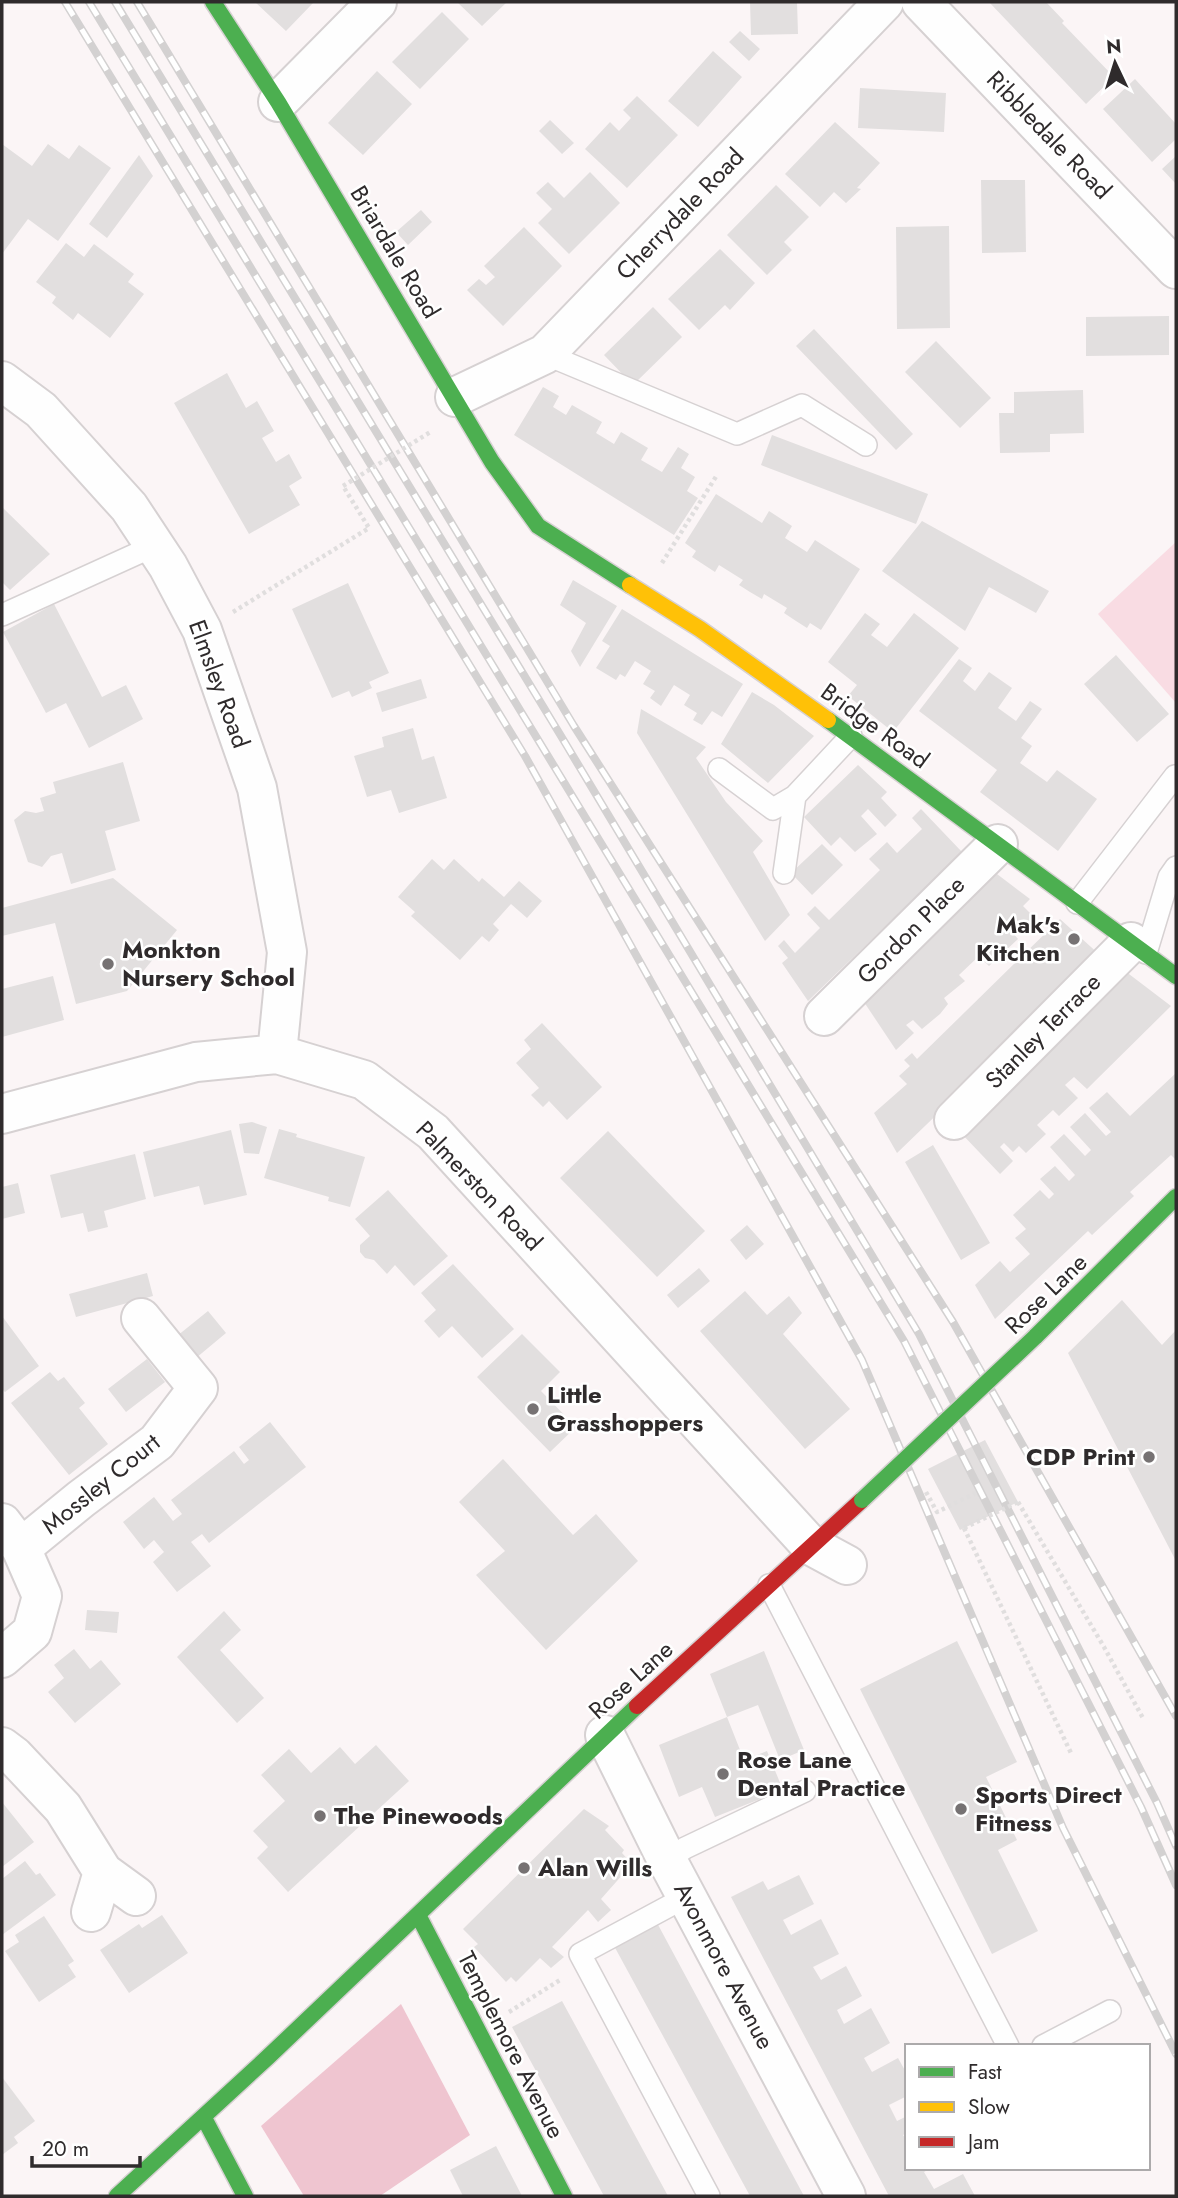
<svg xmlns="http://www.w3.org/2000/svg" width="1178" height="2198" font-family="Jost,sans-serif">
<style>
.green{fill:#f9dce3}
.forest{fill:#efc5d0}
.building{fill:#e2dfdf}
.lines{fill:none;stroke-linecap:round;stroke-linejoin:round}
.lane-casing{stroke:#d6d1d2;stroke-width:24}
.street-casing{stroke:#d6d1d2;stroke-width:42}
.fast-casing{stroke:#d6d1d2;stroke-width:19}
.slow-casing{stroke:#d6d1d2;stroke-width:19}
.jam-casing{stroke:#d6d1d2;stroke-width:19}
.path{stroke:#e0dede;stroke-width:4.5;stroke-dasharray:3.5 3.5;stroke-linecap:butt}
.lane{stroke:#fefefe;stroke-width:21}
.street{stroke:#fefefe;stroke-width:38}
.fast{stroke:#4caf50;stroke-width:16}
.slow{stroke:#ffc107;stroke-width:16}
.jam{stroke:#c62828;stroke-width:16}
.rail-casing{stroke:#d3d1d1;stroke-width:8}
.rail{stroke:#fff;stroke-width:5;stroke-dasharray:16;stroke-linecap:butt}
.fast-bridge-casing{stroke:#d6d1d2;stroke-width:19;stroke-linecap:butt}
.path-bridge{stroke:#e0dede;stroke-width:4.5;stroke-dasharray:3.5 3.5;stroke-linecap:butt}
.fast-bridge{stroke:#4caf50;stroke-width:16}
.poi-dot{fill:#767273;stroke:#fff;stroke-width:2.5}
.labels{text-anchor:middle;stroke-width:5;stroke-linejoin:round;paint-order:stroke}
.street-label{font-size:24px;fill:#2f2b2c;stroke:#fff}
.poi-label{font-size:24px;font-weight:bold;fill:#2f2b2c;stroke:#fff;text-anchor:start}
</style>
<rect width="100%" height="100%" fill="#fbf5f6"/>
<!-- green -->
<path class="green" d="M1176,542V703L1098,614Z"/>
<!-- forest -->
<path class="forest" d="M401,2004L470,2135L380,2196H304L261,2126Z"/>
<!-- building -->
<path class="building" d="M255,2H314L286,31Z
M457,2H507L482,26Z
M750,2H797L798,34L751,35Z
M989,2H1046L1064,21L1062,23L1114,77L1086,104Z
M442,12L469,39L420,89L392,62Z
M740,31L760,49L749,61L729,42Z
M713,51L742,77L698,127L668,101Z
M377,71L412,104L363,155L328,123Z
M1135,79L1176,124V139L1152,162L1103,109Z
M860,88L946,93L944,132L858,128Z
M637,96L678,135L627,188L585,149L610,122L619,131L631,118L623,110Z
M550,120L574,143L562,154L539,131Z
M835,122L880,163L857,188L861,189L846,203L834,192L820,207L785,174Z
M2,144L32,166L48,144L69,159L79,145L111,168L58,241L28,219L2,254Z
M139,155L153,176L107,238L89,224Z
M1176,156V184L1162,169Z
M590,172L620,203L569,254L538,223L552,209L536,193L548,182L564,198Z
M981,180H1025L1026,252L982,253Z
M776,185L809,217L784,242L792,250L767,275L727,235Z
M421,210L432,222L408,245L396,232Z
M949,226L950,328L897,329L896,227Z
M524,227L562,266L503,326L467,290L479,279L486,285L495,277L484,266Z
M66,243L84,257L94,244L134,274L128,282L144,294L110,338L78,313L73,320L52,303L56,297L36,282Z
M720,249L755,283L730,310L725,305L699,330L668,299Z
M653,307L682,337L633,385L604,355Z
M1169,316V355L1086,356V317Z
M814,329L913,434L896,450L796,346Z
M936,341L991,398L960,428L905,372Z
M227,373L246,408L257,401L274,431L262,438L276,462L289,454L302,478L289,486L300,505L249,534L174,403Z
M543,387L559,396L553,407L566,415L572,405L602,422L596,433L614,444L621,432L648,448L641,460L662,472L678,447L689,454L681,468L695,477L687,491L698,498L674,535L514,435Z
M1083,390L1084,433L1050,434V452L1000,453L999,413H1014V392Z
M772,435L928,494L916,524L761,465Z
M716,494L762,523L769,511L792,526L785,538L807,552L815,540L860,569L821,630L810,623L807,628L796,621L784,613L787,608L764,594L762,599L750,592L739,585L743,580L719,565L715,572L692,557L696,551L685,543Z
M2,507L50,554L10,590L2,582Z
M922,521L1049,591L1036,613L989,587L965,631L882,571Z
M573,580L617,606L580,667L571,651L586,623L560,605Z
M348,583L389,673L369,682L372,688L352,697L349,691L332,698L292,609Z
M54,604L102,697L126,685L143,719L89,748L66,703L46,713L3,632Z
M622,609L743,684L722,717L712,711L702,725L693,720L697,713L684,705L690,695L674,685L661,706L650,698L655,691L643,684L651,671L635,661L625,677L620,674L616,680L596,668L610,646L602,641Z
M865,613L880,624L871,635L887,647L914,613L959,648L893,732L848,696L857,685L828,662Z
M1116,655L1169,714L1137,742L1084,684Z
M959,659L972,668L963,681L975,691L989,672L1012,688L998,708L1016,721L1030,701L1042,709L1021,738L1032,746L1020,763L1047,782L1057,770L1097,799L1058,851L980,792L997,770L919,711Z
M421,679L427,698L382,712L376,693Z
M752,692L774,705L814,736L768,783L721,744Z
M641,709L706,747L696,758L726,802L763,841L753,852L790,915L765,941L637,733Z
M413,728L422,760L434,756L447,798L399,813L391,790L367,797L354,756L384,747L382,737Z
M123,762L140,821L105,831L116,870L71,884L62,853L51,856L42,867L28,862L14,820L25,811L36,813L44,811L40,798L56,793L53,782Z
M858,765L887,792L881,798L897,815L885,827L868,809L861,816L877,834L855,852L840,837L831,846L804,817Z
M921,809L962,852L808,1001L782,963L788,958L778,946L784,940L795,953L820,928L807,914L815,906L829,920L880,870L869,859L887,842L897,853L922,829L912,818Z
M822,844L843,865L812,895L791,873Z
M432,859L444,870L454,859L479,882L482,878L504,897L519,881L542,901L527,918L511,904L493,924L499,930L489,942L482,936L460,960L411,916L415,912L398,897Z
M997,874L1030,899L1023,906L1037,920L1022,934L1017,929L1013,933L1018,939L989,966L979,956L959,975L965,981L944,998L948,1004L940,1014L922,1029L913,1020L906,1025L914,1033L896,1050L864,1002Z
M113,878L177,930L127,991L76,1004L55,923L2,936V908Z
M1060,919L1101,956L897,1153L874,1113L907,1084L899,1076L910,1066L904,1060L912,1053L917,1059Z
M1125,971L1171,1006L1087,1089L1074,1077L1065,1085L1078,1098L1059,1116L1053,1110L1037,1125L1046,1134L1026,1153L1019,1146L1013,1152L1004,1143L1000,1147L1013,1161L1000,1174L960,1132Z
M53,976L64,1020L2,1037V989Z
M542,1023L602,1087L567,1120L549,1101L543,1107L531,1095L539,1088L516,1063L531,1049L524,1040Z
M1176,1073V1157L1175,1159L1171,1155L1130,1192L1134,1196L1092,1235L1088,1231L995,1319L975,1285L1000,1261L1010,1272L1030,1254L1015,1238L1026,1229L1013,1215L1040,1190L1049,1199L1054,1194L1040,1179L1055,1166L1069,1181L1075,1175L1050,1147L1064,1134L1085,1156L1091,1150L1070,1127L1085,1113L1106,1136L1111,1132L1089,1108L1107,1092L1130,1116Z
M252,1122L267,1127L259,1154L244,1153L239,1124Z
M279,1129L297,1134L296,1137L365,1157L350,1207L328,1201L329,1197L264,1178Z
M231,1130L247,1195L204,1205L199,1186L154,1197L143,1152Z
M608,1131L705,1231L657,1277L560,1178Z
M933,1145L990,1243L961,1260L905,1162Z
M135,1154L146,1199L104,1211L108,1227L88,1232L83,1213L61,1218L50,1175Z
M18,1183L25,1213L2,1219V1187Z
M388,1190L448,1256L414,1286L395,1265L387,1274L374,1260L365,1258L360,1252V1245L370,1236L355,1219Z
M747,1225L764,1244L746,1260L730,1240Z
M453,1264L514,1329L482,1358L452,1326L439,1338L424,1321L436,1310L421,1293Z
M699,1268L710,1281L678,1308L667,1295Z
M147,1273L153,1296L76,1317L69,1294Z
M745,1291L767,1315L789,1296L802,1313L783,1334L850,1409L805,1449L700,1331Z
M1122,1300L1162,1345L1176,1330V1561L1068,1353Z
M208,1311L226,1333L196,1358L177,1336Z
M2,1316L39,1366L5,1392L2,1389Z
M522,1334L560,1372L541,1391L576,1427L550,1452L477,1377Z
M147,1359L165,1382L126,1412L108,1389Z
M50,1372L58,1381L64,1377L85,1403L79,1408L108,1444L69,1475L11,1403Z
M270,1422L306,1467L209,1543L202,1534L191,1542L211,1566L177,1592L153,1562L164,1552L154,1540L144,1549L123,1522L154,1497L173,1521L182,1514L171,1500L234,1451L244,1464L249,1460L239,1447Z
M985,1440L1018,1502L960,1530L928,1469Z
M503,1459L573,1535L596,1514L638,1561L546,1650L476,1575L505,1551L459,1502Z
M87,1610L119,1612L117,1633L85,1630Z
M224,1611L241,1630L220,1650L264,1698L237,1723L177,1657Z
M957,1641L1017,1762L986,1777L1017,1840L998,1850L1038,1931L992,1954L860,1689Z
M74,1649L90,1669L101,1660L121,1684L75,1723L48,1692L64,1678L54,1665Z
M764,1651L804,1750L780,1760L758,1705L727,1717L710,1674Z
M727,1717L744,1760L767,1751L783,1790L715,1817L702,1787L679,1797L659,1745Z
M376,1745L409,1781L288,1892L257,1858L268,1847L253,1831L285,1801L261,1775L289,1749L311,1773L340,1747L355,1764Z
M2,1802L34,1842L2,1867Z
M584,1809L609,1826L605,1830L624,1850L622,1853L632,1864L601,1899L611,1910L598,1922L588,1910L552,1947L564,1957L551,1968L540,1958L516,1982L511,1977L506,1982L474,1947L478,1944L463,1929Z
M25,1861L36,1875L40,1873L56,1895L2,1935V1879Z
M799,1875L814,1904L783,1920L789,1931L791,1935L821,1919L839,1954L813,1967L821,1980L846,1966L862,1996L837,2010L844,2024L871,2008L890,2043L864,2058L872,2072L898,2058L907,2074V2096L889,2105L897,2121L907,2116V2133L903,2135L907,2141V2168H931L924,2172L934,2189L963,2174L975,2196H889L731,1897L763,1881L768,1890Z
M162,1915L188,1953L129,1993L100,1950L139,1924L142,1928Z
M44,1916L74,1961L68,1965L76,1977L39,2002L5,1951L19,1942L15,1935Z
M656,1921L804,2196H750L613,1944Z
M562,2001L580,2034L668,2196H604L512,2027Z
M2,2077L35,2121L14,2137L18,2143L2,2155Z
M496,2146L522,2196H463L450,2170Z"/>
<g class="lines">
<defs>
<path id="lane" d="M545,354L737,434L802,405L866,445
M2,615L154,546
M719,769L773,809L795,796
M784,873L795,796L851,736
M1077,903L1175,776L1176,777
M1146,953L1169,877L1176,867
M769,1585L1008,2046
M667,1860L685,1848L805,1791
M686,1897L580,1954L709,2196
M1043,2046L1110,2011"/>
<path id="street" d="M921,2L1176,269
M278,102L377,2
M2,381L41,410L129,507L168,566L202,630L257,788L287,952L277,1054
M455,397L545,354L884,2
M824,1016L998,844
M2,1114L196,1062L277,1054L364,1080L433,1132L810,1545L847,1565
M954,1120L1131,942
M2,1523L21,1548L42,1596L32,1632L2,1658
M21,1548L81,1499L157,1442L198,1388L141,1318
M605,1735L667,1860L846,2196
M2,1747L14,1756L63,1808L103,1872L136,1896
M91,1912L103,1872"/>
<path id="fast" d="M213,2L278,102L492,462L538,526L630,585
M828,720L1176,976
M1035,1337L1176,1197
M418,1915L564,2196
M204,2118L245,2196
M117,2196L268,2057L637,1706"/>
<path id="slow" d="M630,585L700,629L828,720"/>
<path id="jam" d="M637,1706L862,1500"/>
</defs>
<!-- lane casing -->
<use href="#lane" class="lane-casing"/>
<!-- street casing -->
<use href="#street" class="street-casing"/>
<!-- fast casing -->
<use href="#fast" class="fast-casing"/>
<!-- slow casing -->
<use href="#slow" class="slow-casing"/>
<!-- jam casing -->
<use href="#jam" class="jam-casing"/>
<!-- path -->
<path class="path" d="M662,563L717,475
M233,612L369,528L343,486
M926,1492L937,1512L978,1492L991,1515
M1018,1502L1104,1647L1144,1720
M964,1528L1071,1753
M509,2012L560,1980"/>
<!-- lane -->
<use href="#lane" class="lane"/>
<!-- street -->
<use href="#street" class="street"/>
<!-- fast -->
<use href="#fast" class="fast"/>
<!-- slow -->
<use href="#slow" class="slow"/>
<!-- jam -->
<use href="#jam" class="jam"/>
<defs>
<path id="rail" d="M65,2L525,756L862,1360L1063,1828L1176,2054
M89,2L904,1341L1141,1807L1176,1885
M115,2L561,736L919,1334L1157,1803L1176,1846
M137,2L574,726L953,1322L1176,1716"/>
</defs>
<!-- rail casing -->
<use href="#rail" class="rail-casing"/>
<!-- rail -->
<use href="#rail" class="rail"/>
<defs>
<path id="fast-bridge" d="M862,1500L1035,1337"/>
</defs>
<!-- fast-bridge casing -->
<use href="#fast-bridge" class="fast-bridge-casing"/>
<!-- path-bridge -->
<path class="path-bridge" d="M343,486L432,431
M964,1528L1018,1502"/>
<!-- fast-bridge -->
<use href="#fast-bridge" class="fast-bridge"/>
</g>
<!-- markers -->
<g class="poi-dot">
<circle cx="1074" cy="939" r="7"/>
<circle cx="108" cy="964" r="7"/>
<circle cx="533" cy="1409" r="7"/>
<circle cx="1149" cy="1457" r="7"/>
<circle cx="723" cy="1774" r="7"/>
<circle cx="961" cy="1809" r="7"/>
<circle cx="320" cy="1816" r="7"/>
<circle cx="524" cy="1868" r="7"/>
</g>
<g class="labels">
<!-- street labels -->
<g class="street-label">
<text transform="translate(1049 135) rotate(46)" y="8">Ribbledale Road</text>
<text transform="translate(680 214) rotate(-46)" y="8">Cherrydale Road</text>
<text transform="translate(395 252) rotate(59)" y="8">Briardale Road</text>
<text transform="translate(219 684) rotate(70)" y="8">Elmsley Road</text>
<text transform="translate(875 726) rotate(36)" y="8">Bridge Road</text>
<text transform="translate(911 930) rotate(-45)" y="8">Gordon Place</text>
<text transform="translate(1043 1031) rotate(-45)" y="8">Stanley Terrace</text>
<text transform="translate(479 1186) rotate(46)" y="8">Palmerston Road</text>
<text transform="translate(1046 1294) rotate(-44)" y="8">Rose Lane</text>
<text transform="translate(101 1484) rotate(-39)" y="8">Mossley Court</text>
<text transform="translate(631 1680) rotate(-42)" y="8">Rose Lane</text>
<text transform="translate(724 1966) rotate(62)" y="8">Avonmore Avenue</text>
<text transform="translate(511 2045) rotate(63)" y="8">Templemore Avenue</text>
</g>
<!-- poi labels -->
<g class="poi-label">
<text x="1060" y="933" text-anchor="end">Mak's<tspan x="1060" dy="28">Kitchen</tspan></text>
<text x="122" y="958">Monkton<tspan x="122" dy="28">Nursery School</tspan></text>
<text x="547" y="1403">Little<tspan x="547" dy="28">Grasshoppers</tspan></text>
<text x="1135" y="1465" text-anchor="end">CDP Print</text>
<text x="737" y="1768">Rose Lane<tspan x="737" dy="28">Dental Practice</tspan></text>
<text x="975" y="1803">Sports Direct<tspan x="975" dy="28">Fitness</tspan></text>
<text x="334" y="1824">The Pinewoods</text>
<text x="538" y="1876">Alan Wills</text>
</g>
</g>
<!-- border -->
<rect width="1178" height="2198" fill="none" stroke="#2f2b2c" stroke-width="7"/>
<!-- legend -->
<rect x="905" y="2044" width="245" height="126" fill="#ffffff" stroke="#acaaab" stroke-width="2"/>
<rect x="919" y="2067" width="35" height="10" fill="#4caf50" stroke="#acaaab" stroke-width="2"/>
<text x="968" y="2079" font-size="21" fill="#2f2b2c">Fast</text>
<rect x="919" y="2102" width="35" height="10" fill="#ffc107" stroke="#acaaab" stroke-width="2"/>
<text x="968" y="2114" font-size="21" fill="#2f2b2c">Slow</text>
<rect x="919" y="2137" width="35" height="10" fill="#c62828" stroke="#acaaab" stroke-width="2"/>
<text x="968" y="2149" font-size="21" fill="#2f2b2c">Jam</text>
<!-- north arrow -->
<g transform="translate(1115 63) rotate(356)" stroke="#ffffff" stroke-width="5" paint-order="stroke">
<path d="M0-5L12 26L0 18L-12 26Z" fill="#2f2b2c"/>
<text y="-10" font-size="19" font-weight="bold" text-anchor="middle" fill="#2f2b2c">N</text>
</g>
<!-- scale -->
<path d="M32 2156v10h108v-10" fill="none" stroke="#2f2b2c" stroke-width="3.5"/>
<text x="42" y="2156" font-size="21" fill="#2f2b2c" stroke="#ffffff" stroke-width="5" paint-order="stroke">20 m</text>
</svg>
